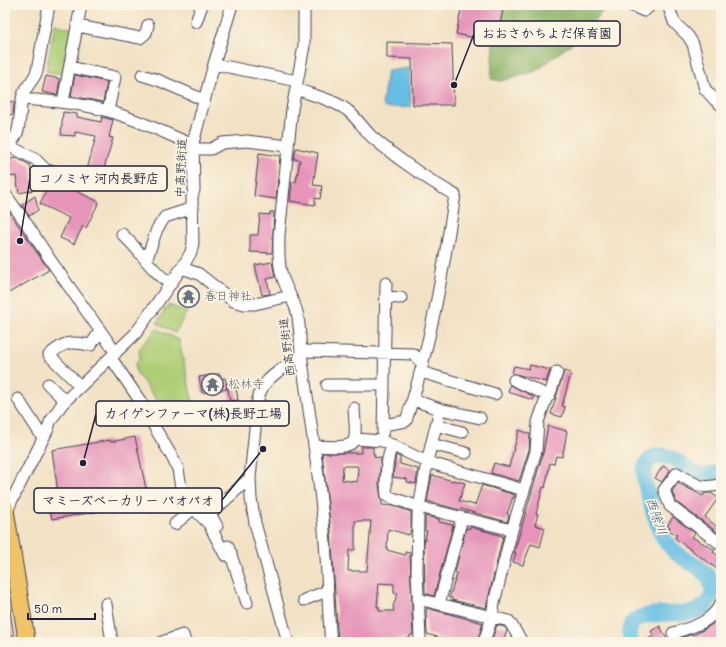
<svg xmlns="http://www.w3.org/2000/svg" width="726" height="647" font-family="Delius,'Klee One',sans-serif">
<style>
.green{fill:#aece76;stroke:#687858}
.forest{fill:#8ab167;stroke:#566a51}
.water{fill:#66bfe3;stroke:#44708f}
.lines{fill:none;stroke-linecap:round;stroke-linejoin:round}
.river{stroke:#66bfe3;stroke-width:16}
.building{fill:#e694b9;fill-rule:evenodd}
.minor-casing{stroke:#413f50;stroke-width:13}
.highway-casing{stroke:#413f50;stroke-width:18}
.minor{stroke:#fff;stroke-width:11}
.highway{stroke:#efc469;stroke-width:16}
.labels{text-anchor:middle;stroke-width:3.5;stroke-linejoin:round;paint-order:stroke}
.street-label{font-size:12px;fill:#22223b;stroke:#fcf5e5}
.worship-label{font-size:12px;fill:#5b616d;stroke:#fcf5e5;text-anchor:start}
.water-label{font-size:13px;font-style:italic;fill:#3a5976;stroke:#fcf5e5}
.leader{fill:none;stroke:#22223b;stroke-width:1.5}
.callout-dot{fill:#22223b;stroke:#fcf5e5;stroke-width:1.5}
.callout{fill:#fcf5e5;stroke:#22223b;stroke-width:1.5}
.callout-label{font-size:13px;text-anchor:middle;font-weight:bold;fill:#22223b}
</style>
<rect width="100%" height="100%" fill="#fcf5e5"/>
<filter id="ink" filterUnits="userSpaceOnUse"><feTurbulence type="fractalNoise" baseFrequency=".025" numOctaves="2"/><feDisplacementMap in="SourceGraphic" scale="8" xChannelSelector="R" yChannelSelector="G"/><feConvolveMatrix kernelMatrix="1 2 1 2 8 2 1 2 1" color-interpolation-filters="sRGB"/></filter>
<filter id="wash" filterUnits="userSpaceOnUse"><feTurbulence type="fractalNoise" baseFrequency=".012" numOctaves="4" result="noise"/><feDisplacementMap in="SourceGraphic" scale="16" xChannelSelector="R" yChannelSelector="G"/><feGaussianBlur stdDeviation="0.9" result="paint"/><feColorMatrix in="noise" values="0 0 0 0 0 0 0 0 0 0 0 0 0 0 0 0 0 1.4 0 .05"/><feComposite in="paint" operator="in"/></filter>
<g filter="url(#wash)">
<rect width="100%" height="100%" fill="#f2e2c5"/>
<!-- green -->
<path class="green" d="M55,24L76,30L67,75L46,71Z
M168,305L187,312L175,333L157,323Z
M157,329L179,340L194,408C186,414 174,412 164,410L136,372L135,364L140,359L139,349Z"/>
<!-- forest -->
<path class="forest" d="M495,5H607L592,25L575,41L536,71L520,76L500,81L491,79Z"/>
<!-- water -->
<path class="water" d="M409,68L411,107L385,108L382,105L387,71Z"/>
<g class="lines">
<!-- river -->
<path class="river" d="M631,642C619,605 674,617 692,612C699,611 705,607 709,600C711,596 713,593 712,589C711,586 711,582 710,580C705,569 691,564 682,557C677,554 671,548 667,543C659,534 644,485 644,474C644,468 647,461 652,458C678,445 688,490 721,470"/>
</g>
<g id="blocks">
<!-- building -->
<path class="building" d="M462,5H504L499,30L487,27L485,40L456,34Z
M387,42L452,44L454,105H413L412,59L387,58Z
M75,75L107,82L103,102L71,96Z
M46,76L60,79L57,95L42,92Z
M5,101L14,102L13,115L5,114Z
M63,112L77,114V117L101,122L102,117L113,120L109,137L113,138L102,175L87,170L96,136L75,132V136L61,135Z
M296,148L318,153L313,185L322,186L320,199L315,198V205L290,201L292,182H296L300,160L294,159Z
M259,153L280,156L276,199L254,196Z
M17,158L30,165L34,190L19,193L16,176L9,177L7,168L5,169V160Z
M57,182L99,202L86,228L83,226L74,244L60,238L69,218L40,204L47,189Z
M35,196L38,210L29,216L22,205Z
M5,206L49,270L5,295Z
M270,212H274L272,253L250,252V235H258L260,214L270,215Z
M272,262L275,277L267,279L270,294L262,295L255,265Z
M530,365L550,370L546,382L512,373L514,366L529,369Z
M564,371L571,373L562,406L565,407L562,417L551,414Z
M220,374L221,379L225,378L227,389L202,393L199,377Z
M235,382L238,400L230,401L227,384Z
M510,385L533,396V400L508,392Z
M548,426L567,431L564,448L562,457L556,456L554,464L550,463L545,488L543,487L536,514H538L535,525L545,528L540,547L531,544L523,565L513,562L516,553H514L543,453Z
M519,430L530,434L529,450L519,481L491,473L494,463L509,467Z
M135,437L148,498L107,505L108,510L52,519L47,494L58,493L52,450L110,440V442Z
M361,447H373V454H375L374,457L381,458L379,484L382,505L394,506L411,512V530L409,535L388,529L387,550L405,555V552L410,553L413,635H410V638L397,639V642H338L331,531L322,453H361ZM343,466H357L358,468L357,482L342,480ZM355,521H371L367,571H348L349,550H355ZM379,583L394,584V593H398L393,606L394,611H379V607H377Z
M396,455L400,457V464L418,469L416,484L407,482V479L393,477Z
M663,466L670,470L662,482L655,478Z
M432,475L453,481V480L465,483L459,501L475,505L482,485L515,495L514,498L513,497L507,514L509,515L507,522L461,509L460,510L427,501Z
M678,483L703,496L705,493H711L718,498L705,517L721,530V535L676,502L672,491Z
M425,516L439,519V522L453,525L434,596L425,593L424,543L427,531H425Z
M673,517L695,533L692,537L715,550L713,552L721,558V572L675,538L677,535L669,530L670,528L667,526Z
M470,527L503,536L486,608L452,600V598H449L457,574L455,572L466,528L469,529Z
M9,604L14,637L5,639V605Z
M427,608L483,623L477,642H454L427,634L426,611Z
M721,616V642H685L683,637L693,634L694,635L711,625Z
M497,625L505,627L507,630L503,642H491Z
M660,626L668,642H641L654,636L651,631Z"/>
</g>
</g>
<g filter="url(#ink)">
<use href="#blocks" fill-opacity="0" stroke="#413f50" stroke-width="1"/>
<g class="lines">
<defs>
<path id="minor" d="M304,5V46L292,109L279,235C279,247 278,260 281,272C284,286 293,298 297,312C300,325 300,339 301,353C310,421 322,489 326,557C328,586 328,614 331,642
M630,5L644,11L651,5
M668,5L674,22L688,36L693,44L705,89L714,99L721,105
M196,22L202,5
M78,26L140,38L146,33L148,25
M214,64L297,81
M70,67L115,77L108,111
M142,75L158,80L204,100
M296,89C312,95 332,99 347,110C356,117 363,128 372,137C395,157 428,180 455,195C443,271 430,348 406,421L383,425
M22,99C51,101 80,103 108,111C137,119 165,133 193,145L197,149H211L222,143L247,141L288,146
M63,102L81,5
M10,144L15,149L35,159L46,170L78,177
M5,145C24,141 18,109 23,95C26,86 34,80 37,71L49,5
M5,194L24,220L51,261L116,353
M122,234C140,250 151,271 171,284
M146,261L157,229L165,217L193,208
M182,268L199,274L233,301L244,304H255L290,296
M386,297L401,298
M111,358L143,405L155,428L171,455L178,469L181,488L196,511L209,524L225,555L231,553
M421,372L495,394
M514,380L549,396
M48,384L65,401
M327,385H384
M80,386L49,355C67,340 69,342 91,345L100,331
M18,399L43,438
M413,400L440,409L480,418
M436,425L462,432
M383,432L386,283
M355,439L383,441L427,462L524,490
M431,444L466,453
M393,445C386,456 385,483 387,496L419,507L512,530
M314,446C323,446 350,450 354,440C357,434 354,415 354,408
M721,484C701,491 694,483 677,473L664,490L670,506L721,544
M6,515L11,502L48,429L50,422L62,404L136,333L185,263L191,252L193,243L192,197L194,190L193,143L214,64L232,5
M175,524L194,508
M217,526L210,514L250,478
M228,546L247,603
M418,599L509,621L522,642
M304,600L327,591
M106,604L112,642
M439,604L462,518
M420,639L417,571L418,514L427,462L440,409
M162,642L183,635L185,642
M288,642L255,523L251,499L250,478L258,399C263,379 276,374 291,362C297,357 300,353 307,351L413,354L423,364
M484,642L492,617L494,603L512,530L536,451L538,422L546,399L551,391L557,372
M678,642L673,633C693,627 711,623 721,603"/>
<path id="highway" d="M5,507L27,642"/>
</defs>
<!-- minor casing -->
<use href="#minor" class="minor-casing"/>
<!-- highway casing -->
<use href="#highway" class="highway-casing"/>
<!-- minor -->
<use href="#minor" class="minor"/>
<!-- highway -->
<use href="#highway" class="highway"/>
</g>
</g>
<!-- icons -->
<defs>
<symbol id="temple-ring" viewBox="-11 -11 22 22"><circle r="9.5" fill="#fcf5e5" stroke="#6b7280" stroke-width="1.5"/><path d="M0-6L5-2H3V0L6.5 2.5H4V6H1.5V3h-3V6H-4V2.5H-6.5L-3 0V-2H-5Z" fill="#6b7280"/></symbol>
</defs>
<g fill-rule="evenodd">
<use href="#temple-ring" x="176" y="284" width="25" height="25"/>
<use href="#temple-ring" x="200" y="372" width="25" height="25"/>
</g>
<g class="labels">
<!-- street labels -->
<g class="street-label">
<text transform="translate(181 168) rotate(-88)" y="4">中高野街道</text>
<text transform="translate(287 347) rotate(-97)" y="4">西高野街道</text>
</g>
<!-- worship labels -->
<g class="worship-label">
<text x="204" y="300">春日神社</text>
<text x="228" y="388">松林寺</text>
</g>
<!-- water labels -->
<g class="water-label">
<text transform="translate(657 516) rotate(71)" y="5">西除川</text>
</g>
</g>
<!-- callouts -->
<path class="leader" d="M454 85L474 34M20 241L30 178M83 463L96 414M263 449L222 500"/>
<g class="callout-dot">
<circle cx="454" cy="85" r="4"/>
<circle cx="20" cy="241" r="4"/>
<circle cx="83" cy="463" r="4"/>
<circle cx="263" cy="449" r="4"/>
</g>
<g class="callout">
<rect x="474" y="21" width="146" height="25" rx="4"/>
<rect x="30" y="166" width="137" height="25" rx="4"/>
<rect x="96" y="401" width="193" height="25" rx="4"/>
<rect x="34" y="488" width="188" height="25" rx="4"/>
</g>
<g class="callout-label">
<text x="547" y="38">おおさかちよだ保育園</text>
<text x="99" y="183">コノミヤ 河内長野店</text>
<text x="193" y="418">カイゲンファーマ(株)長野工場</text>
<text x="128" y="505">マミーズベーカリー パオパオ</text>
</g>
<!-- margin -->
<rect width="726" height="647" fill="none" stroke="#fcf5e5" stroke-width="20"/>
<!-- scale -->
<path d="M28 613v6h67v-6" fill="none" stroke="#22223b" stroke-width="2"/>
<text x="34" y="613" font-size="12" fill="#22223b" stroke="#fcf5e5" stroke-width="3" paint-order="stroke">50 m</text>
</svg>
